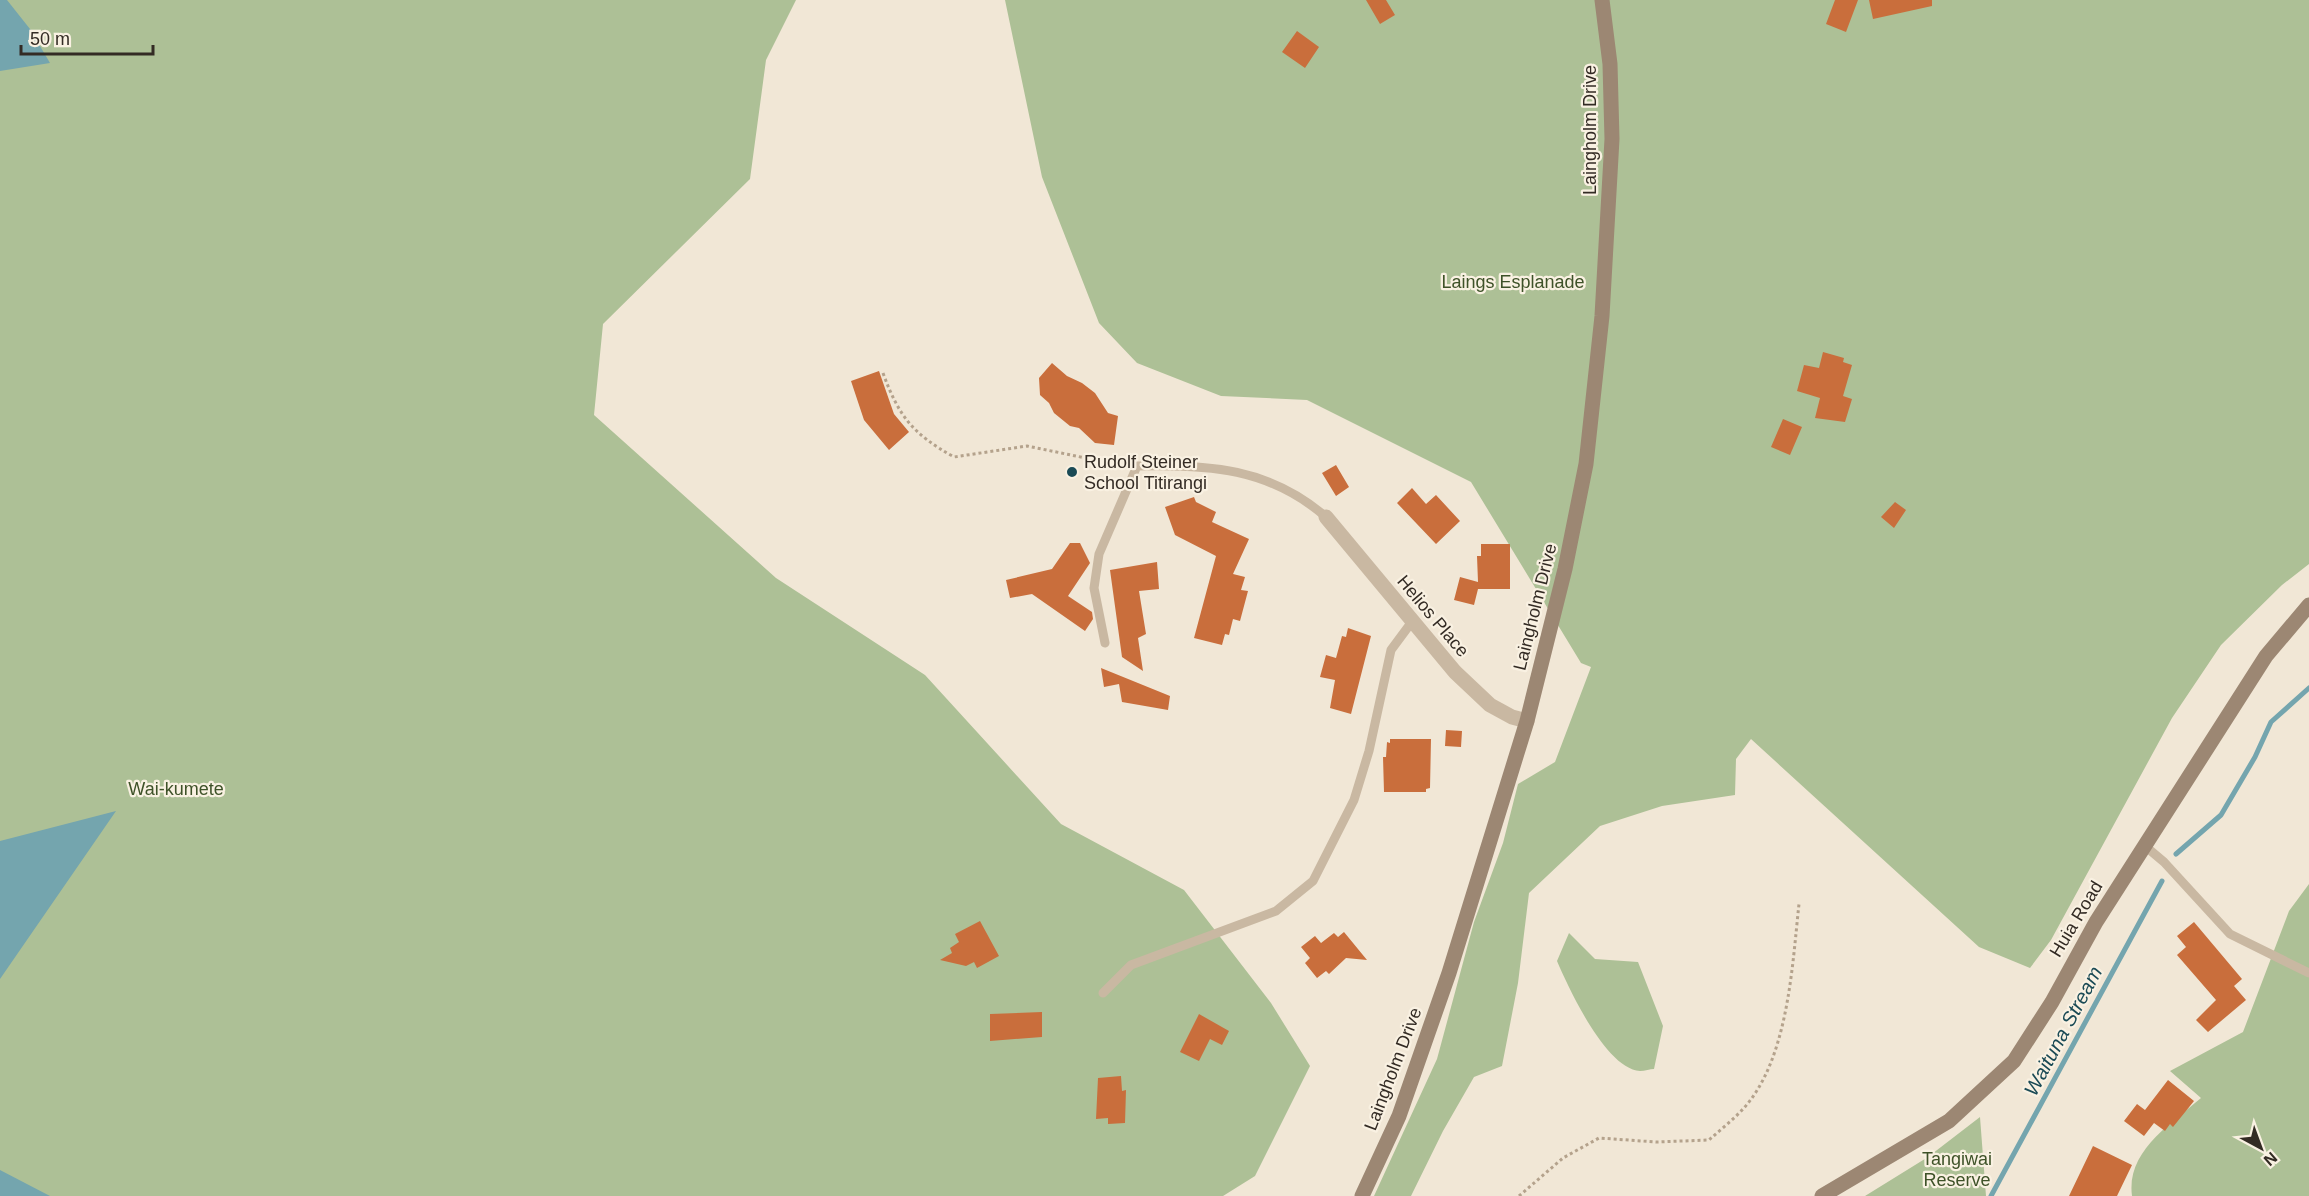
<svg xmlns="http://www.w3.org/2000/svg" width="2309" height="1196" font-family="Helvetica,sans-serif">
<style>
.green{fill:#adc096}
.water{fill:#74a5ae}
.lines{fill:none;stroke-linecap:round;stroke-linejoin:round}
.stream{stroke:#74a5ae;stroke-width:5}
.building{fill:#c96e3c}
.path{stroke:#b4a28c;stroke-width:3;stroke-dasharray:3 3;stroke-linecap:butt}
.lane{stroke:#c9b8a2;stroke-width:9}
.street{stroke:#c9b8a2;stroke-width:15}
.secondary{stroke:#9c8773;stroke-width:15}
.poi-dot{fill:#1a4a55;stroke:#f9f1e2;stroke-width:2}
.labels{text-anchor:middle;stroke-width:4.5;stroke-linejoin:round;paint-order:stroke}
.street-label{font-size:18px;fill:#332b24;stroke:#f9f1e2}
.park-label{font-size:18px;fill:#3e5228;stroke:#f9f1e2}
.poi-label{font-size:18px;fill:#332b24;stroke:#f9f1e2;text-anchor:start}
.water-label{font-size:20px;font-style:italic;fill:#1a4a55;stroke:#f9f1e2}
</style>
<rect width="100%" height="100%" fill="#f1e7d6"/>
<!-- green -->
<path class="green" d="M0,0H796L766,60L750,179L603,324L594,415L776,578L925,675L1061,824L1184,890L1271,1003L1310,1066L1255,1176L1223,1196H0Z
M1005,0H2309V564L2282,585L2221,645L2172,718L2051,940L2030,968L1979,947L1751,739L1736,759L1735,795L1662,806L1600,826L1529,893L1518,983L1502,1066L1474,1077L1443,1131L1411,1196H1374L1437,1059L1474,922L1503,843L1518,784L1555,762L1591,667L1581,663L1471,482L1307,400L1221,396L1137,363L1099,323L1042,177Z
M2309,884V1196H2132C2126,1151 2171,1124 2201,1098L2170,1071L2243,1032L2289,911Z
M1569,933L1595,959L1638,962L1663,1026L1654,1069C1650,1069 1645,1071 1640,1071C1606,1069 1569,989 1557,961Z
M1980,1117L1986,1196H1865L1928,1157Z"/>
<!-- water -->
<path class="water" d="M0,0H7L30,29L50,63L0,71Z
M116,811L0,979V841Z
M0,1170L50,1196H0Z"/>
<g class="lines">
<!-- stream -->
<path class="stream" d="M2176,854L2221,815L2255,757L2271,722L2309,688
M1991,1196L2162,881"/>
</g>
<!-- building -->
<path class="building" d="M1366,0H1386L1395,15L1380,24Z
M1835,0H1858L1846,32L1826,24Z
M1869,0H1932V6L1873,19Z
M1297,31L1319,47L1305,68L1282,52Z
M1823,352L1844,358L1843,362L1852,365L1843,396L1852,399L1845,422L1815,418L1820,398L1797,391L1804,365L1819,368Z
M1052,363L1067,376L1082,383L1095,393L1108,413L1118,416L1114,445L1095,443L1079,428L1070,426L1054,413L1049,403L1040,395L1039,378Z
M879,371L894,414L909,432L889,450L864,420L851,381Z
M1783,419L1802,427L1790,455L1771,447Z
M1336,465L1349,487L1336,496L1322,473Z
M1412,488L1426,504L1436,495L1460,521L1436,544L1397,503Z
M1194,497L1196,502L1216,512L1212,522L1249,539L1233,574L1245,577L1241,590L1248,591L1240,621L1233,619L1229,635L1225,634L1222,645L1194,638L1216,556L1175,535L1165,507Z
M1895,502L1906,510L1894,528L1881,517Z
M1070,543H1080L1090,563L1068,596L1092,612L1093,619L1085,631L1032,594L1010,598L1006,580L1052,569Z
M1481,544H1510V589H1478L1474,605L1454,600L1460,577L1478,582L1477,556H1481Z
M1157,562L1159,589L1139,591L1146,634L1138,638L1143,671L1122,657L1110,570Z
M1348,628L1371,636L1351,714L1330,708L1335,680L1320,677L1326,655L1336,658L1342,636L1346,637Z
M1101,668L1170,696L1168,710L1122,702L1119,684L1104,687Z
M1446,730L1462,731L1461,747L1445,746Z
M1390,739H1431L1430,788L1426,789V792H1384L1383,757H1386L1387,742L1390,743Z
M980,921L999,956L977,968L974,962L966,966L940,960L952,953L950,948L959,942L955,934Z
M2194,922L2242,979L2234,986L2246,1000L2208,1032L2196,1020L2216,1000L2177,955L2186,947L2177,936Z
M1344,932L1367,960L1346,958L1329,974L1326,971L1317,978L1305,963L1310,958L1301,947L1315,936L1321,943L1334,933L1338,937Z
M1042,1012V1037L990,1041V1014Z
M1199,1014L1229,1031L1222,1045L1210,1039L1199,1061L1180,1052Z
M1121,1076L1122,1091L1126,1090L1125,1123L1108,1124V1118L1096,1119L1098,1078Z
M2168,1080L2194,1101L2173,1127L2170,1124L2165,1131L2154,1123L2144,1136L2124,1121L2137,1104L2145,1110Z
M2093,1146L2132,1165L2117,1196H2069Z"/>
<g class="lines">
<!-- path -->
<path class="path" d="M883,373C899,417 913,434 954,457L1027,446L1110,463
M1519,1196L1563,1158L1599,1138L1656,1142L1709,1140C1720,1130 1733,1120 1743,1109C1788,1060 1792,968 1799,904"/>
<!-- lane -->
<path class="lane" d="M1105,643L1094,588L1099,554L1137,466C1208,464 1270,468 1326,517
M2145,846L2164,862L2230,934L2309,973
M1103,993L1131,965L1276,911L1313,881L1354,800L1369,751L1391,650L1411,623"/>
<!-- street -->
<path class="street" d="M1326,517L1455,672L1490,705L1512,717L1527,721"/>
<!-- secondary -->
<path class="secondary" d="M1362,1196L1399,1116L1449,973L1527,721L1565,569L1586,464L1602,316L1612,139L1610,64L1602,0
M1822,1196L1949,1121L2014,1061L2052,1002L2096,922L2266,656L2309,605"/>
</g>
<!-- markers -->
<circle class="poi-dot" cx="1072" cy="472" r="6"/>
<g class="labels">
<!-- street labels -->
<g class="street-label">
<text transform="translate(1590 130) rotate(-90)" y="6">Laingholm Drive</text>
<text transform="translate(1535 607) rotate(-76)" y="6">Laingholm Drive</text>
<text transform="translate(1433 616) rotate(50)" y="6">Helios Place</text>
<text transform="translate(2076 919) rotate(-59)" y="6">Huia Road</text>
<text transform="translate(1393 1069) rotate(-69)" y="6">Laingholm Drive</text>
</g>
<!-- park labels -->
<g class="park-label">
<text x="1513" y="288">Laings Esplanade</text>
<text x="176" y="795">Wai-kumete</text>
<text x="1957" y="1165">Tangiwai<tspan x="1957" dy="21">Reserve</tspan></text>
</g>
<!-- poi labels -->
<g class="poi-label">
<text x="1084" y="468">Rudolf Steiner<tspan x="1084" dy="21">School Titirangi</tspan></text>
</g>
<!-- water labels -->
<g class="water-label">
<text transform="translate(2063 1031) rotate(-62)" y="7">Waituna Stream</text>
</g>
</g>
<!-- north arrow -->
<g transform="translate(2261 1148) rotate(139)" stroke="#f9f1e2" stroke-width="4.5" paint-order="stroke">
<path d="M0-4.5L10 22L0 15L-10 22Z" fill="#332b24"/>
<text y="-9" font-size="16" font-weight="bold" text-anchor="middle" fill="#332b24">N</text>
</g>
<!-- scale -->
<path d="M21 45v9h132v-9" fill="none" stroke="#332b24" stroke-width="3"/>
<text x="30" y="45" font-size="18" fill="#332b24" stroke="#f9f1e2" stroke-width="4.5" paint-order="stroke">50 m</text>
</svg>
